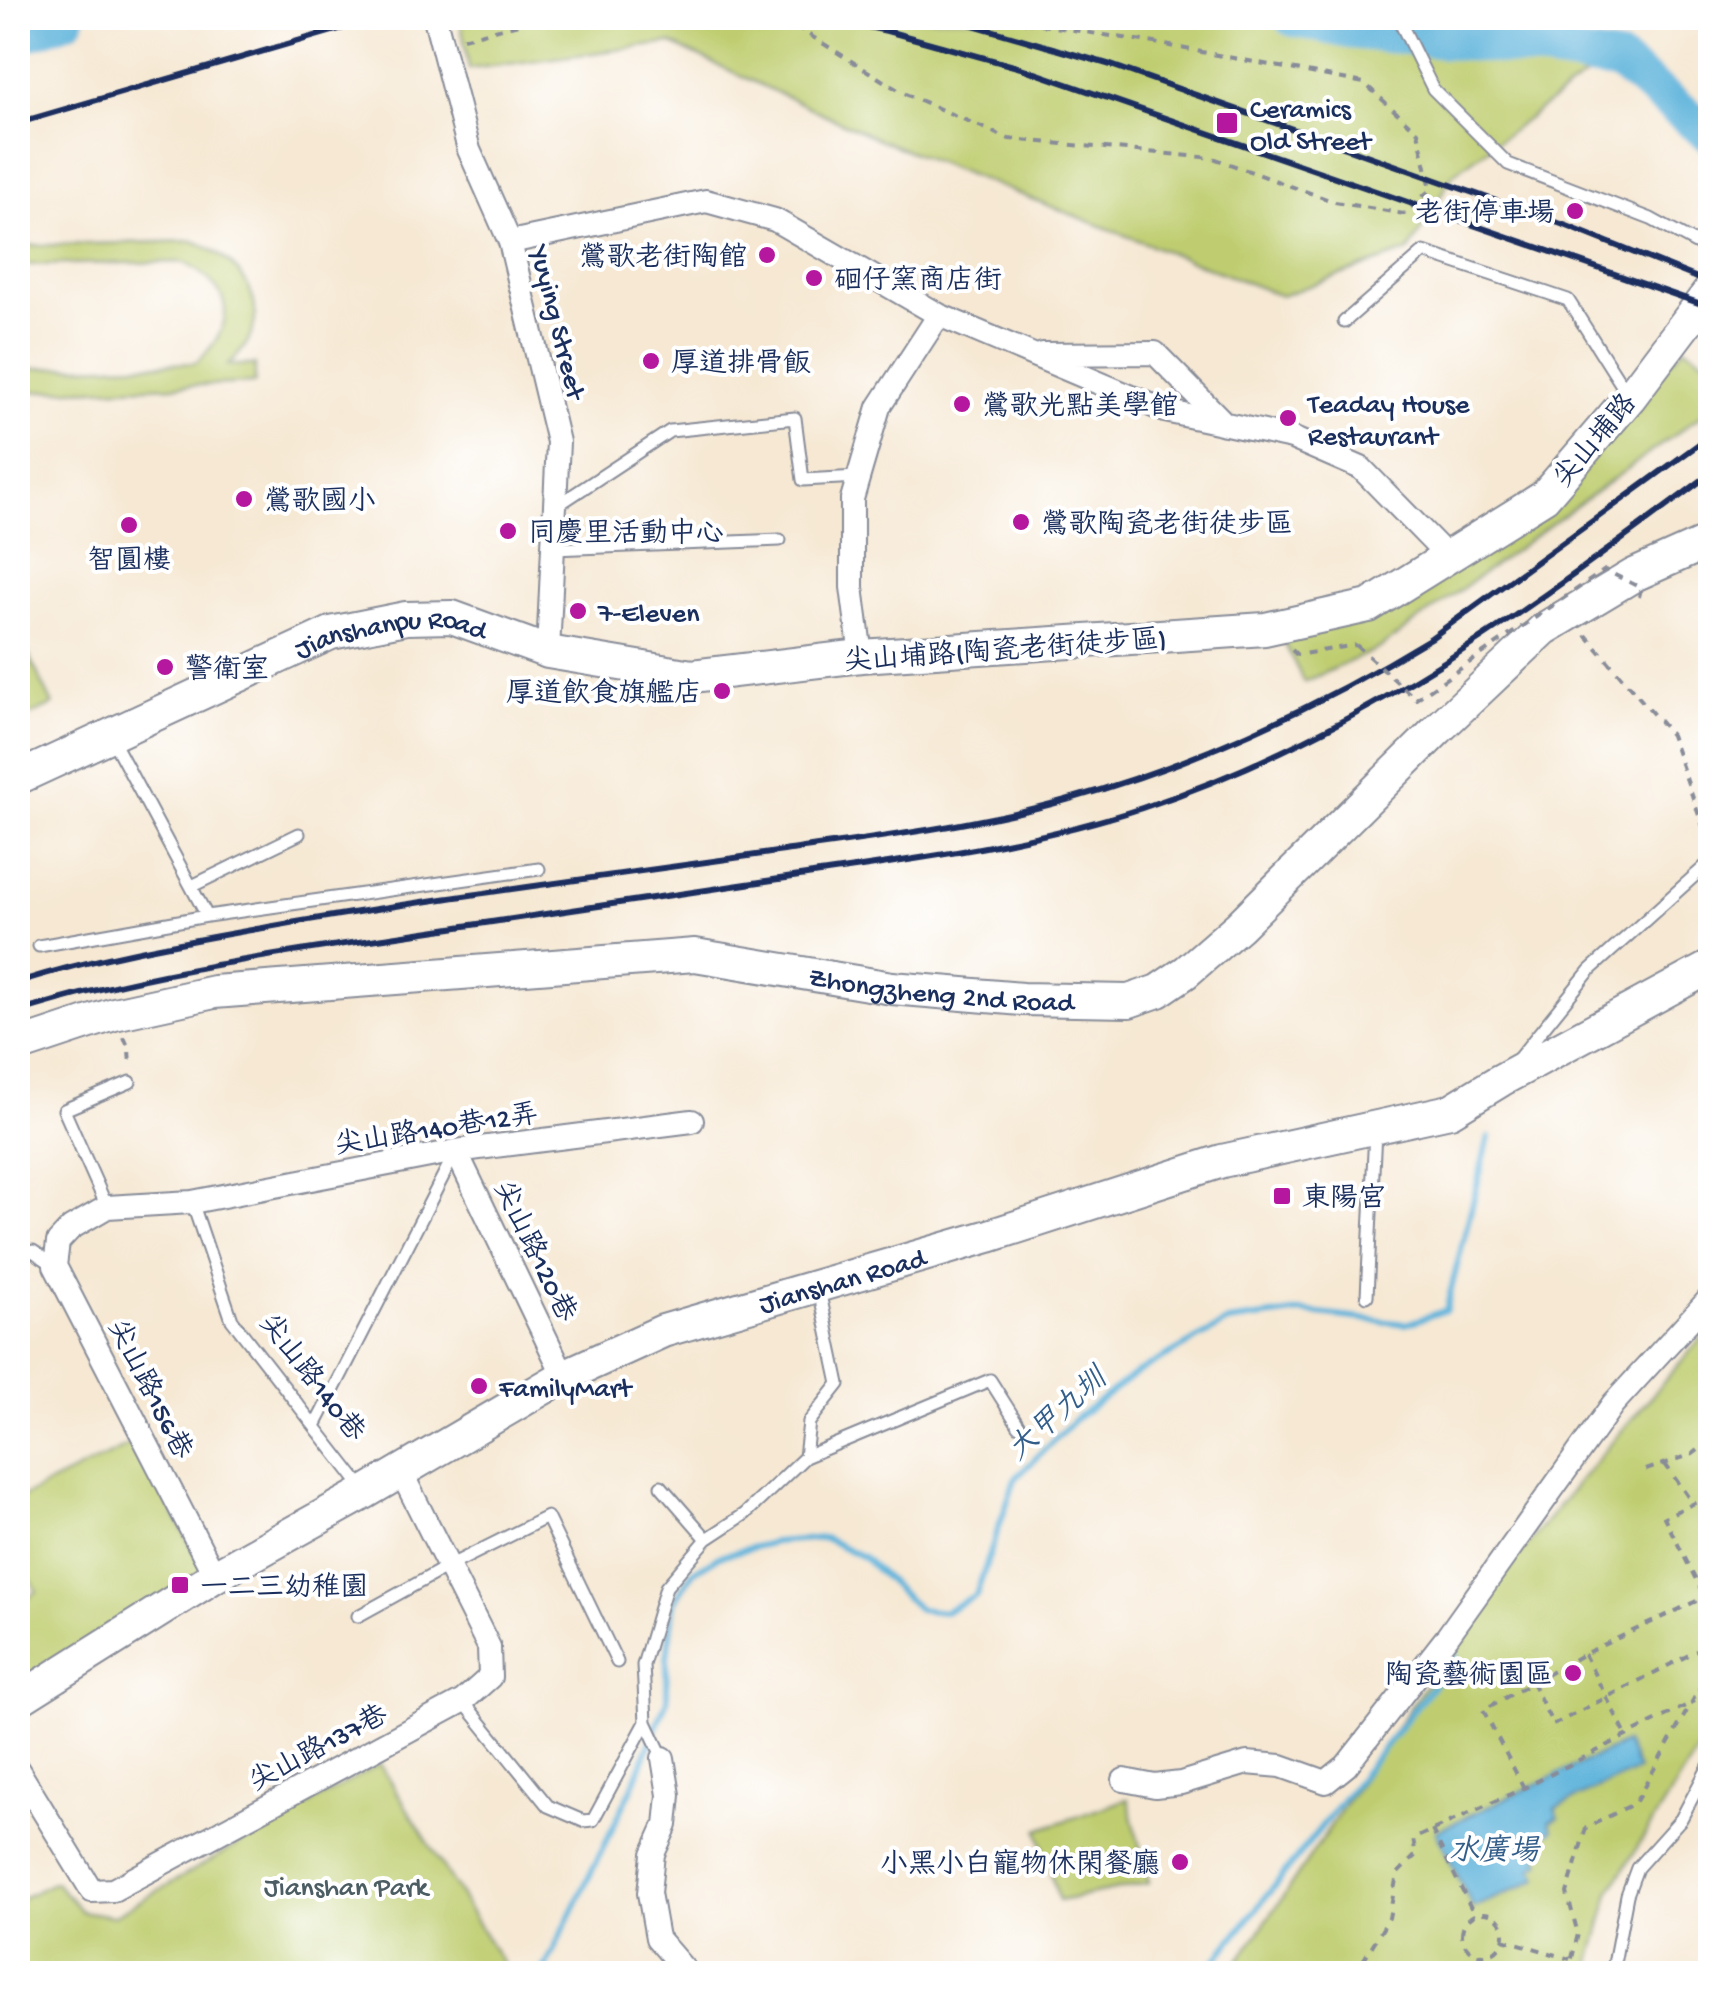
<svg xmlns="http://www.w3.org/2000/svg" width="1728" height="1991" font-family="'Gochi Hand','LXGW WenKai TC',sans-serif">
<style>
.green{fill:#bfcd6f;stroke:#6d7e66;stroke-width:2.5}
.water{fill:#5fb4db;stroke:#3d729c;stroke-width:2.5}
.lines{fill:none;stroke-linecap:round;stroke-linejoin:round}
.stream{stroke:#5fb4db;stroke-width:6}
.river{stroke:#5fb4db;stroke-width:38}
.lane-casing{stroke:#888c98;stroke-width:15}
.street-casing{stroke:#888c98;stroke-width:26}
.secondary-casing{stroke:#888c98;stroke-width:36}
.path{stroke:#888c98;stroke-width:4;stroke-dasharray:8 8;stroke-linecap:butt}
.lane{stroke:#fff;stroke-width:11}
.street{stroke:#fff;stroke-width:22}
.secondary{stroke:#fff;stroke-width:32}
.rail{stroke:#1b2f5e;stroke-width:6}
.path-bridge{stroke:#888c98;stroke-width:4;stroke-dasharray:8 8;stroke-linecap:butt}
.poi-dot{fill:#b5179e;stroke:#fff;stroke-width:4}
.labels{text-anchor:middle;stroke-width:8;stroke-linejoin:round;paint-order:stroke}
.poi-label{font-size:28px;fill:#1b2f5e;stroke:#fff;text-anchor:start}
.street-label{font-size:28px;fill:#1b2f5e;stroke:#fff}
.park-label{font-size:28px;fill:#4c5e63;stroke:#fff}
.water-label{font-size:30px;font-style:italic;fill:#335e8a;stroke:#fff}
</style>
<rect width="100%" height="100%" fill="#fff"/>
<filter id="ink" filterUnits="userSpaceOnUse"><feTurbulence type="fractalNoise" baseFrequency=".01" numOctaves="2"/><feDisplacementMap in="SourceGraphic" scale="20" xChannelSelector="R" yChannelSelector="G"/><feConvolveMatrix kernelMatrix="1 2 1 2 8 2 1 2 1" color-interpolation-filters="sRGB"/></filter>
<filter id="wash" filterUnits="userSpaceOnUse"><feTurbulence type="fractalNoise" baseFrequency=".0048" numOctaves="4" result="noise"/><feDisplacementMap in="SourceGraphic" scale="40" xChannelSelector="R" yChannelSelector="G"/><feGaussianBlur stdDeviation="2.25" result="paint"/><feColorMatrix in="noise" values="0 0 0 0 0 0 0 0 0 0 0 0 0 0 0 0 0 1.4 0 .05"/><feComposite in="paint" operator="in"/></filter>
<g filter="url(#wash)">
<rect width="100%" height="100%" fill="#f6e8d3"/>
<!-- green -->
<path class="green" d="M460,18H1240L1386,47L1594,70L1453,174L1409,251L1281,296L880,140L670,43L469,69Z
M194,241C250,264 281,320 228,365H255V383L18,392V369L196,363C239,323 234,289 183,262L18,265V246Z
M1685,347L1707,361L1710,358V409L1380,648L1304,682L1282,638L1478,546Z
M24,646L53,705L18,721V649Z
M1710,1328V1730L1611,1890L1588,1973L1229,1974C1314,1856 1389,1733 1474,1616C1547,1515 1630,1421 1710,1328Z
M135,1442L206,1573L18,1687V1606L37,1591L18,1560V1499Z
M380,1764L508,1973H18V1900L55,1882L81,1911L113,1916Z
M1128,1799L1149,1883L1059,1901L1038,1830Z"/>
<!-- water -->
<path class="water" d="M1625,1743L1638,1770L1555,1808L1559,1817L1550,1821L1552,1831L1540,1837L1545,1849L1537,1853L1541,1863L1533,1868L1538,1879L1473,1908L1436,1831Z"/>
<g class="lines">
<!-- stream -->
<path class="stream" d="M542,1974L632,1788L667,1700V1658L674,1602L693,1572L719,1556L774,1542L824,1538L863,1557L918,1609L944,1612L976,1595L1015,1479L1075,1419L1137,1373L1228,1322L1301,1312L1406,1324L1446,1310L1489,1137
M1205,1974L1456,1656"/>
<!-- river -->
<path class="river" d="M1293,18L1348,30L1524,48L1620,63L1710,134
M18,36L66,18"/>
</g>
</g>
<g filter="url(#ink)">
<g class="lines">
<defs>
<path id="lane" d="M1398,18L1433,89L1508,164L1651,219L1710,251
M1344,322L1424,252L1568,300L1628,395
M555,507L670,431L795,418L803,480L858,477
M553,549L780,540
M112,739L207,916L539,869
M192,886L299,834
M39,946L207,916
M1519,1058L1590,970L1710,862
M192,1202L232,1320L365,1491
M107,1207L64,1110L130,1082
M18,1255L33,1251L55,1266
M1367,1296L1375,1131
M315,1426L456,1151
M805,1457L990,1380L1019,1426
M661,1486L707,1539
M358,1616L447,1567L547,1517L617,1662
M463,1701L548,1806L583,1821L593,1820L646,1722
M663,1758L646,1722L643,1665L666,1587L707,1539L745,1514L805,1457L809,1422L839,1384L819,1290
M1612,1974L1627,1895L1637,1868L1681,1819L1710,1764"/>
<path id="street" d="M435,18L469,150L510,242L558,442L548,652
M510,242L706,201L775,220L939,315L1165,411L1292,438L1361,468L1448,557
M1043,354L1155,353L1225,424
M861,656L852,587V499L879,407L939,315
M456,1151L564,1376
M215,1576L55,1266L58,1242L71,1228L107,1207L192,1202L456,1151L692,1121
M663,1758L669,1795L666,1825L653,1854L649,1893L657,1938L688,1974
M18,1770L92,1891L113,1890L463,1701L490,1677L489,1647L401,1472
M1124,1780L1155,1786L1181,1783L1247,1763L1281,1766L1326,1782L1346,1766L1447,1637L1613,1404L1710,1298"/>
<g id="secondary">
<path id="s1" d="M18,778L331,633L406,618L452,617L548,652L692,676L861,656L1265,629L1369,606L1544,497L1630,397L1710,291"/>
<path id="s2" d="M18,1046L114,1014L214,992L695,955L892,988L1022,999L1129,1001L1158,991L1186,972L1239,926L1438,729L1544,629L1634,575L1710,541"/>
<path id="s3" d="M18,1700L215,1576L366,1492L564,1376L663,1331L989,1236L1222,1161L1450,1111L1501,1080L1710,967"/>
</g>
</defs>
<!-- lane casing -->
<use href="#lane" class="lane-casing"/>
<!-- street casing -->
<use href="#street" class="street-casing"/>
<!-- secondary casing -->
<use href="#secondary" class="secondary-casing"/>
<!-- path -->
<path class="path" d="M782,18L903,93L1009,139L1213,158L1335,202L1404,214L1431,189L1418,132L1364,83L1155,43L996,18
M463,38L542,18
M1586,635L1671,735L1710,847
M1292,650L1297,655L1356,645
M124,1037L129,1049L130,1066
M1665,1464L1693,1504
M1646,1470L1693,1454L1710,1441
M1710,1496L1664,1517L1710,1607
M1584,1654L1627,1737
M1532,1682L1553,1725L1710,1644
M1524,1788L1483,1710L1584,1654L1705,1597
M1432,1830L1474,1914
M1462 1934a21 21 0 1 1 42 0a21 21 0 1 1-42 0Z
M1503,1939L1570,1959
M1355,1974L1389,1918L1397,1874L1416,1855L1413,1839L1524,1788L1695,1701
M1568,1974L1578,1934L1567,1893L1586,1828L1635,1803L1710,1670"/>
<!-- lane -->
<use href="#lane" class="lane"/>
<!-- street -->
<use href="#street" class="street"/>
<!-- secondary -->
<use href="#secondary" class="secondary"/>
<!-- rail -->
<path class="rail" d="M826,18L887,31L1021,68L1710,307
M949,18L1111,65L1567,226L1710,283
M18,123L339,29L394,18
M18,982C100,956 184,942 268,927C439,897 612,876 784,851C879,837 974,826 1066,800C1196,764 1316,708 1431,638L1710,436
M18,1012C138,974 266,956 391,937C532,916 672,895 813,874C924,858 1035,843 1142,808C1361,735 1528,610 1710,474"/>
<!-- path-bridge -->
<path class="path-bridge" d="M1356,645L1416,699L1605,570L1641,588L1639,597"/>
</g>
</g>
<!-- markers -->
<g class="poi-dot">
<rect x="1215" y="111" width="24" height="24" rx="5"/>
<circle cx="1575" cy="211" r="10"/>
<circle cx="767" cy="255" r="10"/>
<circle cx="814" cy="278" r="10"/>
<circle cx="651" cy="361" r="10"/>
<circle cx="962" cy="404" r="10"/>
<circle cx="1288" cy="418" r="10"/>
<circle cx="244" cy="499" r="10"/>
<circle cx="1021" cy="522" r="10"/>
<circle cx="129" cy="525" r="10"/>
<circle cx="508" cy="531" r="10"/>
<circle cx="578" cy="611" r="10"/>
<circle cx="165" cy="667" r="10"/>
<circle cx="722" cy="691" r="10"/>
<rect x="1272" y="1186" width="20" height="20" rx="5"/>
<circle cx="479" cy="1386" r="10"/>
<rect x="170" y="1575" width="20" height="20" rx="5"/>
<circle cx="1573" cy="1673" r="10"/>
<circle cx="1180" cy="1862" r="10"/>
</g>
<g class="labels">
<!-- poi labels -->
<g class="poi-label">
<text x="1250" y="117">Ceramics<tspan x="1250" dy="32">Old Street</tspan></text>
<text x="1555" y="221" text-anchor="end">老街停車場</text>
<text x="747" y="265" text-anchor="end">鶯歌老街陶館</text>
<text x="834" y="288">硘仔窯商店街</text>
<text x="671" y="371">厚道排骨飯</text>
<text x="1308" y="412">Teaday House<tspan x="1308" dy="32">Restaurant</tspan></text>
<text x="982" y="414">鶯歌光點美學館</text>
<text x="264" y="509">鶯歌國小</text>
<text x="1041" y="532">鶯歌陶瓷老街徒步區</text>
<text x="528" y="541">同慶里活動中心</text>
<text x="129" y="568" text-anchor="middle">智圓樓</text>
<text x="598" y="621">7-Eleven</text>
<text x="185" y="677">警衛室</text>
<text x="702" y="701" text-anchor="end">厚道飲食旗艦店</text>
<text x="1302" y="1206">東陽宮</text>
<text x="499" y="1396">FamilyMart</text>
<text x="200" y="1595">一二三幼稚園</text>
<text x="1553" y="1683" text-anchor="end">陶瓷藝術園區</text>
<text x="1160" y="1872" text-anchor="end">小黑小白寵物休閑餐廳</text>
</g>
<!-- street labels -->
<g class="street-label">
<text transform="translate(560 322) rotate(76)" y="10">Yuying Street</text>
<text transform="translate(1593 439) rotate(-50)" y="10">尖山埔路</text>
<text dy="10" stroke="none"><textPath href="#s1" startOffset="405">Jianshanpu Road</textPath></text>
<text transform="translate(1005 648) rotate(-4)" y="10">尖山埔路(陶瓷老街徒步區)</text>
<text dy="10" stroke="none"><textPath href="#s2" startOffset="935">Zhongzheng 2nd Road</textPath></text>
<text transform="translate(436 1127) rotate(-9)" y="10">尖山路140巷12弄</text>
<text transform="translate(537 1250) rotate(64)" y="10">尖山路120巷</text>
<text dy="10" stroke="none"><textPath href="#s3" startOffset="930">Jianshan Road</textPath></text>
<text transform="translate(314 1376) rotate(52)" y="10">尖山路140巷</text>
<text transform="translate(152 1388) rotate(63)" y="10">尖山路156巷</text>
<text transform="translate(317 1746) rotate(-28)" y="10">尖山路137巷</text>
</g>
<!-- park labels -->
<g class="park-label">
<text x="346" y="1895">Jianshan Park</text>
</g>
<!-- water labels -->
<g class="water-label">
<text transform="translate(1056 1413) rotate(-42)" y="10">大甲九圳</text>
<text x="1494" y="1859">水廣場</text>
</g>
</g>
<!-- margin -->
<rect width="1728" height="1991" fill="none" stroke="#fff" stroke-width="60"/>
</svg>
